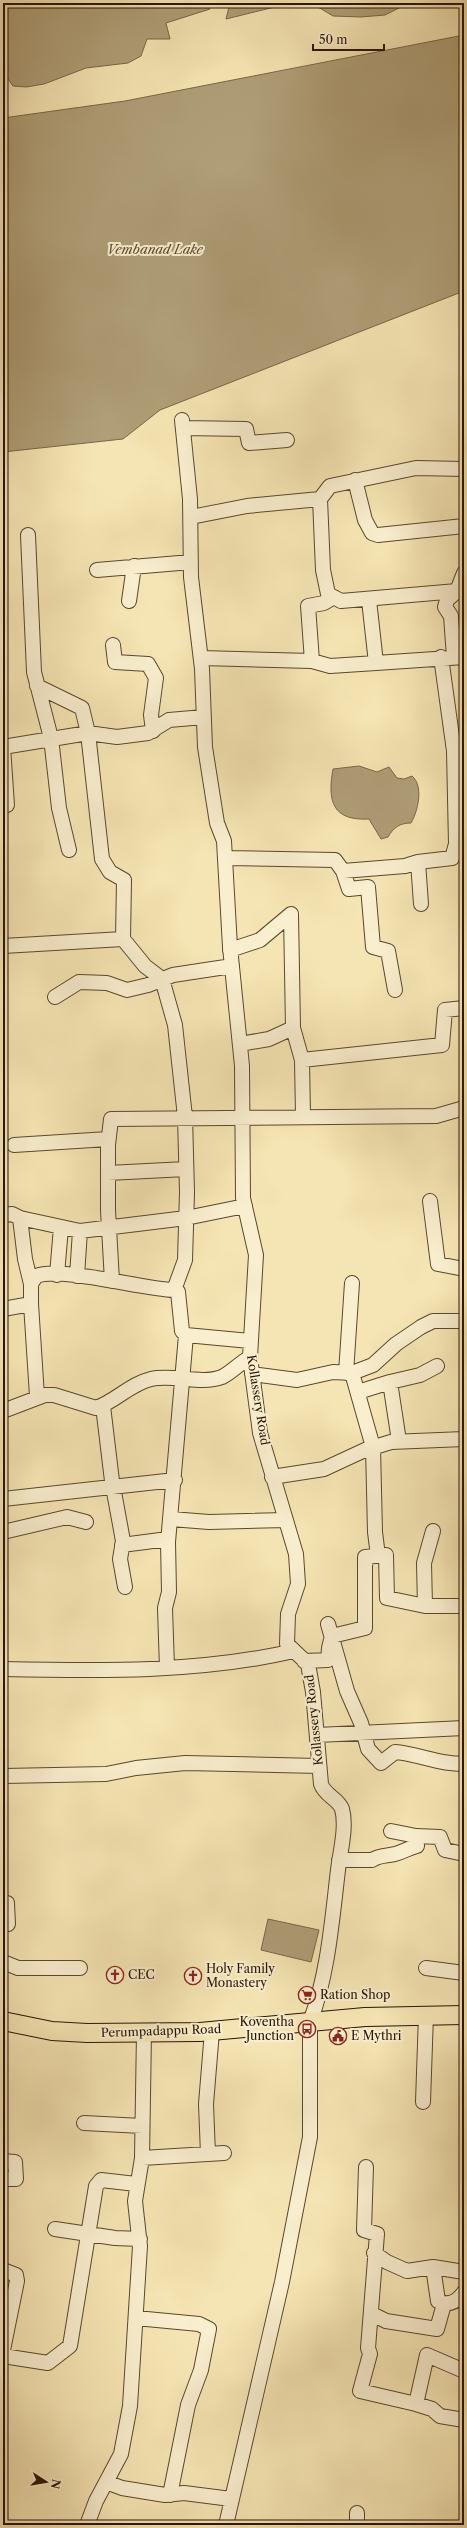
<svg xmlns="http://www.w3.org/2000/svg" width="467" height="2528" font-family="'Libre Caslon Text',serif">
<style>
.water{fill:#af9e77;stroke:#786747}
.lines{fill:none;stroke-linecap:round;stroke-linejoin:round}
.minor-casing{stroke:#5a482d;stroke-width:16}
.major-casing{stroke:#261400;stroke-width:20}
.minor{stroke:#f9eece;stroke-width:14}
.major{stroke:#f6e5b4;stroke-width:18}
.labels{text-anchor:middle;stroke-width:4;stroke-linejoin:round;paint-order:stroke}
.street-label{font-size:12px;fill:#261400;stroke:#f9eece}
.poi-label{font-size:12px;fill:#261400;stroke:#f9eece;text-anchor:start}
.water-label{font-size:13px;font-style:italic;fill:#5d4b30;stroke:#f9eece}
</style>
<rect width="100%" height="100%" fill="#f6e5b4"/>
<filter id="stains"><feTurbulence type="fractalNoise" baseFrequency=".005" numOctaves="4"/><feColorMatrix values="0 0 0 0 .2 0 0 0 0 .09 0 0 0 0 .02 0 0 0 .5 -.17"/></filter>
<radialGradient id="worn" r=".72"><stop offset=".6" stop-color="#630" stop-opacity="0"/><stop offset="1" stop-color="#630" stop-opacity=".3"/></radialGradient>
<!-- water -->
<path class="water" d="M3,3H206L210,9L166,23L170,39H147L141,56L128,63L86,68L44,84L26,87L13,86L3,72Z
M230,3H291L226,19Z
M318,3H409L385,15L361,17L333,16L318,7Z
M464,35V291L160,410L123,439L3,452V118L125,101Z
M359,766L377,772L389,767L397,778L404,779L412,776C424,786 418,811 411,823C400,823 394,827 388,837L381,839L369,819C333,821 327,802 333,769Z
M268,1919L319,1930L311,1962L261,1950Z"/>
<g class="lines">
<defs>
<path id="minor" d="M182,420L190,499L191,577L202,669L205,747L217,823L224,841L230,947L242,1066L243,1198L256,1255L250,1357L260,1433L296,1554L298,1584L288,1614L287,1644L308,1664L313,1692L321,1784C325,1796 338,1798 342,1809C347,1827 340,1852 338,1870C332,1920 328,1975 310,2022V2137L282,2282L226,2525
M183,428L246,429L249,443L287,440
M464,469L416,468L330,486L320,499L323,570L328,594L341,601L457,591L464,593
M355,480L365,520L372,533L378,535L464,526
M191,517L247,506L320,499
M28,535L34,672L51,738L59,808L69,850
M97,570L191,562
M129,601L134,566
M113,645L115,662L148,664L156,678L151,715L153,731
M454,657L451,616L445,607L447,600L457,591L464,573
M201,658L312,661L330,666L376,663L369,600
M312,661L308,606L324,603L334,597
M376,663L464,657
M37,686L82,708L88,733L102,859L110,872L124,880L123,939L145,966L162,979L175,1025L185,1117L187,1192L185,1260L174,1290
M3,747L88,733L117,737L148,733L169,720L204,717
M3,747L7,805
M226,858L335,860L343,871L405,866L418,862L452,858L456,844L454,751L441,657
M418,862L421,904
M343,871L349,889L368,887L373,947L388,951L395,990
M3,946L123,939
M230,950L260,940L291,914L293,1028
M55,997L79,982L107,983L127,990L148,985L173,975L232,966
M240,1044L269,1039L293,1028L302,1060
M303,1116L302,1060L442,1045L445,1010L464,1008
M14,1145L108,1139
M108,1173L186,1169
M430,1201L438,1264L464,1269
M3,1215L12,1214L20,1218L80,1231
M20,1218L25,1259L31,1284
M57,1275L61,1227
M77,1276L80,1231L186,1218L245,1206
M112,1281L108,1210V1145L111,1119L436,1116L464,1108
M31,1304L37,1396
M3,1309L31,1304V1284L36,1276C61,1266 142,1289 174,1290L178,1292L182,1331L186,1335L250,1341
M346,1373L352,1283
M352,1373L373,1447L375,1532L378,1556
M252,1374L297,1380L333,1372L352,1373L373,1365L396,1344L421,1327L433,1321H464
M390,1382L420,1375L437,1366
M358,1392L390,1382L399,1441
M103,1406L112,1481L123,1541L120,1559L125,1587
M3,1411L45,1395H54L96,1408C116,1401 130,1384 151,1379C174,1374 200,1385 222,1377C232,1372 240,1363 250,1357
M272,1477L324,1469L365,1450L391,1442L464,1439
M3,1499L175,1480
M171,1519L209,1522L286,1520
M3,1532L67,1517L86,1522
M122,1545L168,1539
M425,1606L424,1563L433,1531
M328,1624L347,1691L361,1723L368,1749L381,1763L395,1752C415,1753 448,1767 464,1763
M304,1661L328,1660L329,1648L332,1636L365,1628V1557L386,1555L387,1598L425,1606H464
M167,1668L165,1608L169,1592L168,1542L186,1335
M3,1669C101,1671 198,1673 294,1651
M317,1735L464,1728
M3,1776L106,1774L136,1768L185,1763L319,1766
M391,1831L416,1836
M339,1860H372C379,1855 387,1856 395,1854C403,1852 408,1848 417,1846L416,1836L440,1837L445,1850L464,1854
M3,1902L7,1903L8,1924L3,1923
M3,1962L18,1968H80
M426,1968L464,1973
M423,2102L426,2015
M84,2123L142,2126
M208,2154L206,2104L212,2031
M142,2158L224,2153
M3,2161L15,2162L16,2179H3
M366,2167L364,2230L377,2234L368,2348L370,2354L360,2391L416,2404L432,2409L440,2416L464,2420
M55,2229L115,2238L140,2239
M374,2253L387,2262L407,2271L433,2267L464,2272
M433,2267L438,2301C449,2306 457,2302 464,2292
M3,2270L16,2275L17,2281L3,2350
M372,2314L386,2321L437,2329L444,2304
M136,2318L199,2324L209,2329L201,2370L188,2405L170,2495
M3,2356L48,2363L70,2346L96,2186L101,2180L136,2184
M416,2404L427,2355L464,2371
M106,2482L122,2488L165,2495L184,2493L231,2499
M357,2513V2525
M87,2525L96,2501L121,2454L130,2406L140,2246L135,2201L142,2158L144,2032"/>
<path id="major" d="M3,2021L52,2031L87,2033L200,2032L365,2017L464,2015"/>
</defs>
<!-- minor casing -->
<use href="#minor" class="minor-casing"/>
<!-- major casing -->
<use href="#major" class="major-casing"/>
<!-- minor -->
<use href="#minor" class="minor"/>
<!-- major -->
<use href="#major" class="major"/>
</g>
<!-- icons -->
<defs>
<symbol id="church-ring" viewBox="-11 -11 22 22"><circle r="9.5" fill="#f9eece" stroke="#8f2418" stroke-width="1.5"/><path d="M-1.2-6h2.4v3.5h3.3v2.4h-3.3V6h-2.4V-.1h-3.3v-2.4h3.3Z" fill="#8f2418"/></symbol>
<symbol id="supermarket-ring" viewBox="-11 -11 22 22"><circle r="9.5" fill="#f9eece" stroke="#8f2418" stroke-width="1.5"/><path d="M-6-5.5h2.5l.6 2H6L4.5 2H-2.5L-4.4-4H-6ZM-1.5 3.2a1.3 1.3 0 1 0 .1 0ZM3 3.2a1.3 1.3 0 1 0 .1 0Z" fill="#8f2418"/></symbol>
<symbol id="bus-ring" viewBox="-11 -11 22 22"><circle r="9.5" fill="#f9eece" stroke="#8f2418" stroke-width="1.5"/><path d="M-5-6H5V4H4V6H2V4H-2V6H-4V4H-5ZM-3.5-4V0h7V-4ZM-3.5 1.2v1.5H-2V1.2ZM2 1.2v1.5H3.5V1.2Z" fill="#8f2418"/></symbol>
<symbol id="civic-ring" viewBox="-11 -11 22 22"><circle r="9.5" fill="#f9eece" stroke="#8f2418" stroke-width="1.5"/><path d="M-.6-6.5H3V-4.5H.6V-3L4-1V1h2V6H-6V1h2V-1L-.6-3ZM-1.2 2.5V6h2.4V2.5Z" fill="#8f2418"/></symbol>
</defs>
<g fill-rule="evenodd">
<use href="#church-ring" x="105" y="1965" width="20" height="20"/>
<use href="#church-ring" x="183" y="1966" width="20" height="20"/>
<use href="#supermarket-ring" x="297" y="1985" width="20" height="20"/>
<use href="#bus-ring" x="297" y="2019" width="20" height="20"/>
<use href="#civic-ring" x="328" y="2026" width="20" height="20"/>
</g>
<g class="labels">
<!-- street labels -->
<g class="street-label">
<text transform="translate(258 1400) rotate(81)" y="4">Kollassery Road</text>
<text transform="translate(314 1720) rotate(-96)" y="4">Kollassery Road</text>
<text transform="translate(161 2031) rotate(-2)" y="4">Perumpadappu Road</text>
</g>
<!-- poi labels -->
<g class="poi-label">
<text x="206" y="1973">Holy Family<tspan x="206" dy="14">Monastery</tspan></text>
<text x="128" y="1979">CEC</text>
<text x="320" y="1999">Ration Shop</text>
<text x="294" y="2026" text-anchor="end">Koventha<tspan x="294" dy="14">Junction</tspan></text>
<text x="351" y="2040">E Mythri</text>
</g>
<!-- water labels -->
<g class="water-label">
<text x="155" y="254">Vembanad Lake</text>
</g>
</g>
<!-- margin -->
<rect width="467" height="2528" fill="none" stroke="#f6e5b4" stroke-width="16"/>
<rect x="4" y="4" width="459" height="2520" fill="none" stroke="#261400" stroke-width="2"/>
<rect x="8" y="8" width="451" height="2512" fill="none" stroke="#261400"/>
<!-- north arrow -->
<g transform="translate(46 2482) rotate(102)" stroke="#f9eece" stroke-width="3" paint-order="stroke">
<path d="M0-3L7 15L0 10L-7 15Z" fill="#261400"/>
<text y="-6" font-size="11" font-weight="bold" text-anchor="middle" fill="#261400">N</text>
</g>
<!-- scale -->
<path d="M313 44v6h71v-6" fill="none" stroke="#261400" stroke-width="2"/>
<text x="319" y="44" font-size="12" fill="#261400" stroke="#f9eece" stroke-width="3" paint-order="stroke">50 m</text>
<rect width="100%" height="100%" filter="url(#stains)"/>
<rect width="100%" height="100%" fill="url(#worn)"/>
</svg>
